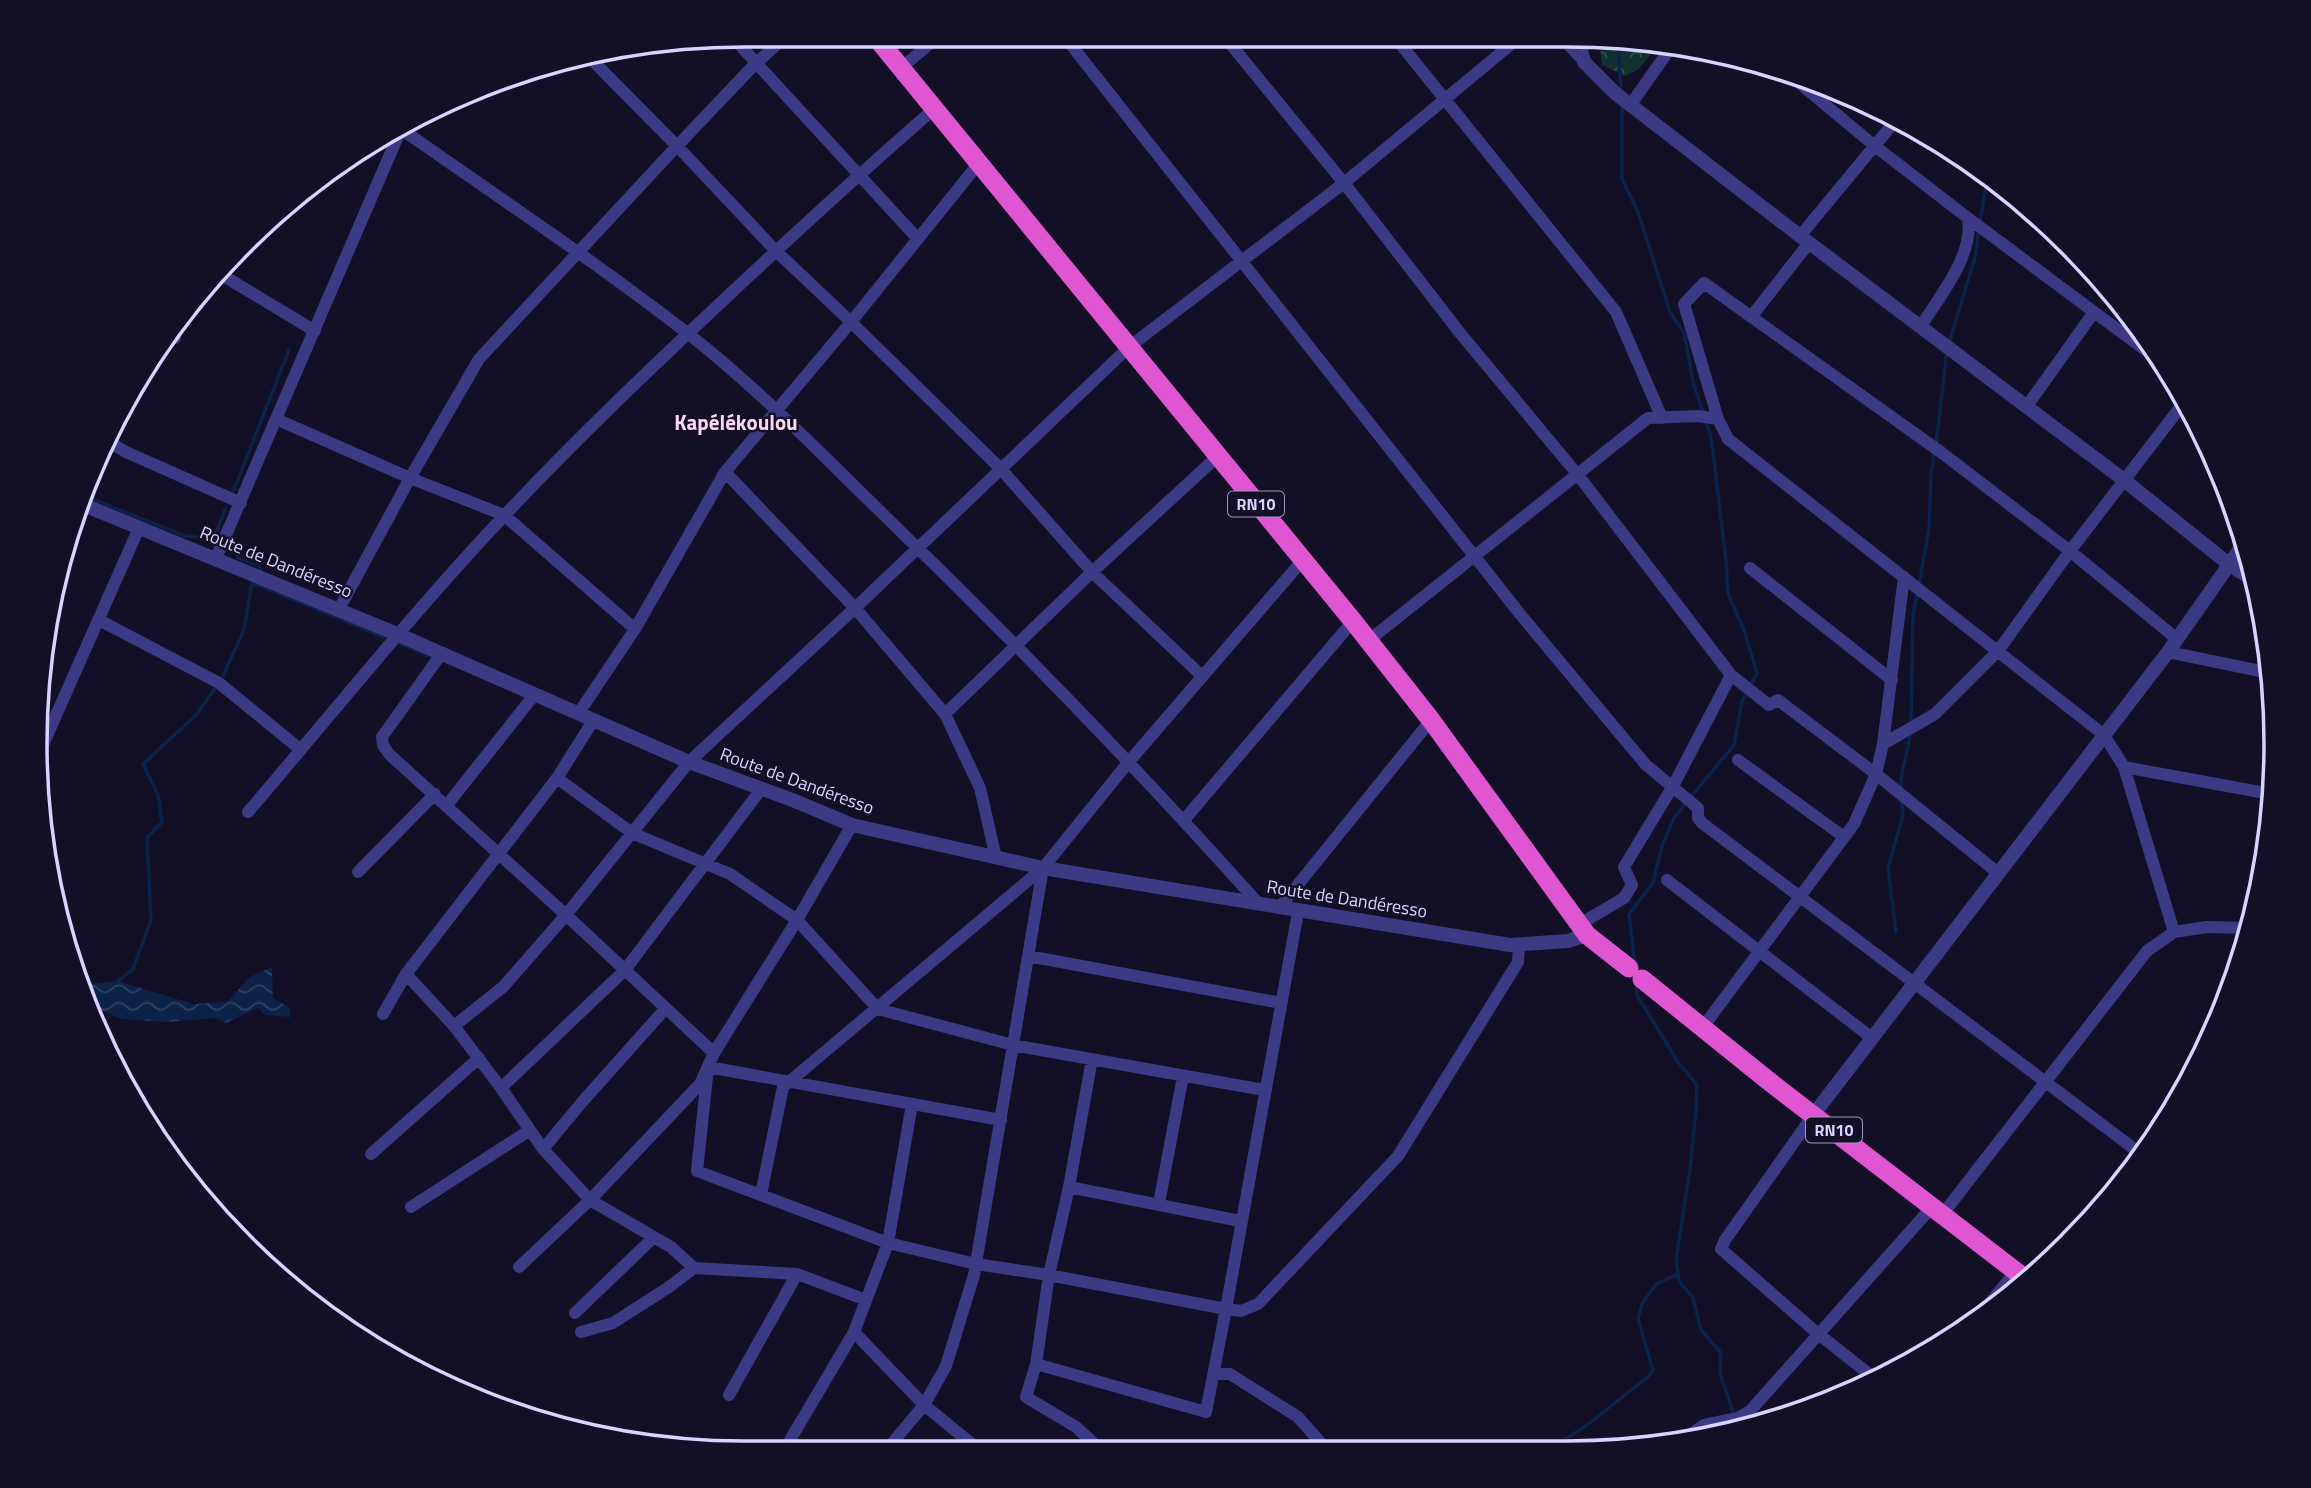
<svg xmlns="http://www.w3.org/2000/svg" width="2311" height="1488" font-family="'Titillium Web',sans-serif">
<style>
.forest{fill:url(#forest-crowns)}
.water{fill:url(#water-waves)}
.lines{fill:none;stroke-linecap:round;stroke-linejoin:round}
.stream{stroke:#0c2248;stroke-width:3.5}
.minor{stroke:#3d3a85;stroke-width:12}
.tertiary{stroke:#3d3a85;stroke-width:14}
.trunk{stroke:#e055d1;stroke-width:19}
.labels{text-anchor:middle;stroke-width:5;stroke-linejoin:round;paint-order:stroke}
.shield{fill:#130f26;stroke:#9e99be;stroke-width:2}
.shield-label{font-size:16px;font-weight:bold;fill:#d9d4ff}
.street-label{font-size:18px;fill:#d9d4ff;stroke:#130f26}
.quarter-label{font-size:21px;font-weight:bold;fill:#ffd6f0;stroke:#130f26}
.rim{fill:none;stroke:#d9d4ff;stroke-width:3.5}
</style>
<defs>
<pattern id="forest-crowns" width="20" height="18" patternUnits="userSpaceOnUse" patternTransform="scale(1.75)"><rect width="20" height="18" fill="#12302f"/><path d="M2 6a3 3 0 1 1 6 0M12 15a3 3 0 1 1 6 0" fill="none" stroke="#344d4e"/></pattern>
<pattern id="water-waves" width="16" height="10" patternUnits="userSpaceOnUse" patternTransform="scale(1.75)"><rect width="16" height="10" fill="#0c2248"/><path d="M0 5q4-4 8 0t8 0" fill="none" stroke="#2f4163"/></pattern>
</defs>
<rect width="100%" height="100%" fill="#130f26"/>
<!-- forest -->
<path class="forest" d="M1599,41H1661L1639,69L1625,76L1602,65Z"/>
<!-- water -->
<path class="water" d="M272,967L273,998L289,1007L291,1017L265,1015L258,1008L226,1023L216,1018L167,1022L122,1019L102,1011L87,1010L79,985L118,981L193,1004L227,1002L250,977Z"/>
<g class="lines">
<!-- stream -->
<path class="stream" d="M1618,41L1621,91
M1622,103V179L1638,212L1670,312L1684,333L1693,382L1703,412
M1980,222L1988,175
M1949,343L1975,257L1979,229
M1705,419L1711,436L1726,561L1728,594L1744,630L1757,673L1750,686
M1936,444L1947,351
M233,492L289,350
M82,495L185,536L219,539
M214,538L225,510
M233,544L238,558L259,566L261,570
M253,583L383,637
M1919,586L1929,528L1931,476L1934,452
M396,642L428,656
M221,680L244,630L251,587L256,579
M1911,722L1913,616L1917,594
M1901,791C1899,771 1909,753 1910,733
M1691,797L1734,745L1742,701L1747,693
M1896,932L1888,868L1903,815L1901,798
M1635,964L1629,914L1653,883L1662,846L1674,818L1686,803
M118,981L133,969L151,920L147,838L162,822L158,795L143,764L196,715L217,686
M1636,983L1637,995L1678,1062L1697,1085L1696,1110L1690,1169L1676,1260L1679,1281L1693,1298L1701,1330L1721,1353L1720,1374L1734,1415
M1548,1451L1587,1425L1649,1376L1653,1370L1638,1319L1642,1304L1656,1284L1678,1274"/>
<!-- minor -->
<path class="minor" d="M736,41L918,239
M1068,41L1520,614L1646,765L1698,808V818L1702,823L2141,1154
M1228,41L1344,183L1460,333L1578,475L1731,675L1673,786L1624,867L1632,885L1624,898L1580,924
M1398,41L1616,312L1662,418
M1565,41L1584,61
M588,56L677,146L776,251L851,322L1000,468L1092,572L1202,676
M901,68L933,41
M1792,77L1876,147L1968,218C1974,255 1940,296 1921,326
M1631,104L1667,53L1678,46
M401,129C497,196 594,261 686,332C758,388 822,455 887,518C1015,642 1140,771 1259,904
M1968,218L2160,361
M1800,236L1896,120
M217,272L315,331
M1751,317L1809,243
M167,334L175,338
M2027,406L2094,312
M276,419L410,478L504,515L635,629
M1718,419L1684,304L1704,283L1942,453L2070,551L2177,639
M107,441L126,452L241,503
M725,472L855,608L945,714L980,788L996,858
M216,558L401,129
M1750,568L1892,680
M339,609L410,478L479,359L677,146L756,63L781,41
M99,620L219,683L301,750
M1368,641L1648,418L1698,416L1718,419L1728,439L2104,735L2124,767L2174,932
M2168,652L2270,673
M442,653L382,737L383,745L389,754L566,915L689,762L855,608L1129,347L1344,183L1515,41
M1731,675L1769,705L1778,700L1876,774L1998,873
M578,714L635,629L725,472L851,322L979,163
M945,714L1092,572L1218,456
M593,721L557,778L632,833L730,874L797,920L878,1009L1013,1045L1264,1090
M1883,744L1935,714L1998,651L2070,551L2185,401
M38,756L139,528
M1738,760L1844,837
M2124,767L2271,794
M762,788L625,970L501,1088L543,1149L590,1200L671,1247L694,1268L797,1274L866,1300
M447,805L535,694
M248,812C333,713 414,611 504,516C576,439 653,366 730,294C797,231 865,169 934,109
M1184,820L1353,621
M1043,868L1127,764L1302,561
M358,872L435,794
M1667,880L1872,1038
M1279,908L1431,720
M1028,956L1281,1003
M383,1014L406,974
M454,1026L406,974L557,778
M1703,1027L1854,824L1876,774L1883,744L1904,577
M1092,1059L1069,1187L1240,1221
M501,1088L454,1026L503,987L566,915L714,1053
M1814,1114L1725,1240L1721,1249L1817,1333L1878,1381
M1001,1120L708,1067L697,1171L888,1243L976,1264L1049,1275L1226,1309L1298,912
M543,1149L583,1101L666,1008
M371,1154L479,1058
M1069,1187L1049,1275L1036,1364L1206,1412L1226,1309L1241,1311L1258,1304L1398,1156L1518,962L1519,944
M761,1194L783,1087L1043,868L974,1275L946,1366L924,1405L888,1448
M1159,1203L1183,1076
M411,1207L530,1130
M1942,1215L2147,951L2174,932L2207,927L2249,928
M519,1267L590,1200L700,1084L714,1053L797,920L852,825
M575,1313L654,1237
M1975,1321L2016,1271
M581,1332L613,1323L669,1287L694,1268
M854,1332L924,1405L978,1449
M1036,1364L1026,1397L1076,1427L1100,1449
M1214,1374H1230L1298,1417L1327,1450
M729,1395L797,1274
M790,1440L854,1332L888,1243L912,1104
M1683,1440L1704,1425L1738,1418L1750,1411L1932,1207"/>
<!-- tertiary -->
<path class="tertiary" d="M1579,41L1584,62L1615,93L1800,236L2124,480L2230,565L2255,581
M79,503L397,634L689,762L795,801L852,825L1043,868L1510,945L1568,941L1587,935
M1814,1114L2168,652L2245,542"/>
<!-- trunk -->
<path class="trunk" d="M879,41L1353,621L1431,720L1587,935L1629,968
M1642,979L1770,1082L2027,1280"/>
</g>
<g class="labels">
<!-- shield labels -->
<g class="shield">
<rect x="1228" y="491.5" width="56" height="25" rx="5"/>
<rect x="1806" y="1117.5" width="56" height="25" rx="5"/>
</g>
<g class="shield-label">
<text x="1256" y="510">RN10</text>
<text x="1834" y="1136">RN10</text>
</g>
<!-- street labels -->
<g class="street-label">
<text transform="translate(276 562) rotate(22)" y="6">Route de Dandéresso</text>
<text transform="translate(797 781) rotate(20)" y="6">Route de Dandéresso</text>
<text transform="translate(1347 899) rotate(9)" y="6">Route de Dandéresso</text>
</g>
<!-- quarter labels -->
<g class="quarter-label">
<text x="736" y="430">Kapélékoulou</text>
</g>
</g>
<!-- crop -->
<path d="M0 0H2311V1488H0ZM744 47H1567A697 697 0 0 1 2264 744V744A697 697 0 0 1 1567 1441H744A697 697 0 0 1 47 744V744A697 697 0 0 1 744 47Z" fill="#130f26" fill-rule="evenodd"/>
<path class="rim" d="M744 47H1567A697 697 0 0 1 2264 744V744A697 697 0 0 1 1567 1441H744A697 697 0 0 1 47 744V744A697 697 0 0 1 744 47Z"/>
</svg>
